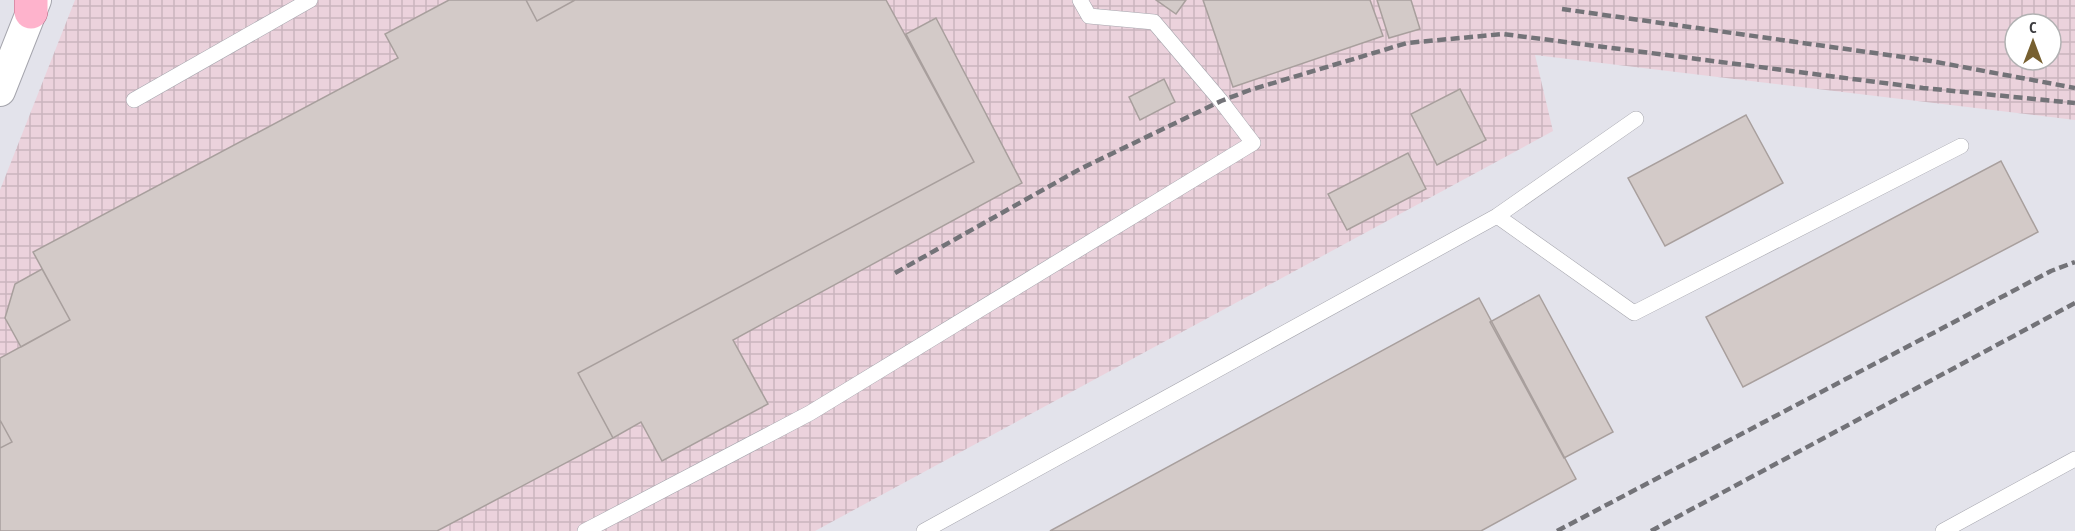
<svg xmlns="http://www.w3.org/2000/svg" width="2075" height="531" font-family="'PT Sans Narrow',sans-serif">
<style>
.industrial{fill:url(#industrial-grid);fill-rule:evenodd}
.building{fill:#d3cac8;stroke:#a89f9d;stroke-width:1.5}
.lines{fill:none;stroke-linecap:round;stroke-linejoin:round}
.lane-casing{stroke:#a5a5ad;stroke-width:16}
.street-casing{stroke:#a5a5ad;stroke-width:32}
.primary-casing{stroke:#ba6885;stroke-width:34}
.lane{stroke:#fff;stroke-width:15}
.street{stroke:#fff;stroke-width:30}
.primary{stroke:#feb3cc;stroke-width:33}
.rail{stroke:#737378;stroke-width:4.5;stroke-dasharray:9 4.5;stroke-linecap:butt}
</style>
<defs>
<pattern id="industrial-grid" width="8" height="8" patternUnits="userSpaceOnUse" patternTransform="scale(1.5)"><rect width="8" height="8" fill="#ebd2dc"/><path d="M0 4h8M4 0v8" fill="none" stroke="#cab5be"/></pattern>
</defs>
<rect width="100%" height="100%" fill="#e3e3eb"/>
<!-- industrial -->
<path class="industrial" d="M75,0H2075V120L1535,55L1553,131L815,531H0V190ZM2015,24H2051V60H2015Z"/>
<!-- building -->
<path class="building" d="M449,0H526L537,21L575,0H886L974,162L578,373L613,438L437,531H0V448L12,442L0,420V358L70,320L33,252L398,58L385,34Z
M526,0H575L537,21Z
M1156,0H1186L1176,14Z
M1203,0H1370L1383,36L1233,87Z
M1377,0H1411L1420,29L1389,38Z
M936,18L1022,183L733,340L768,404L662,461L641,422L613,438L578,373L974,162L906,34Z
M1164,79L1175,102L1140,120L1129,97Z
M1460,89L1486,140L1437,165L1411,114Z
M1746,115L1783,183L1665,246L1628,178Z
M1408,153L1426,189L1347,230L1328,194Z
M2001,161L2038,232L1743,387L1706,317Z
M42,269L70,320L21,347L5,318L15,284Z
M1539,295L1613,432L1564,458L1490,322Z
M1479,298L1576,479L1481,531H1050Z
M0,420L12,442L0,448Z"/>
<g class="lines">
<defs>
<path id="lane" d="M134,100L310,0
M1497,216L1634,313L1961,146
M585,531L810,413L1253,143L1221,101L1154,22L1089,16L1080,0
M924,531L1497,216L1636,119
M1943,531L2075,459"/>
<path id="street" d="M0,91L36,0"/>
<path id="primary" d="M31,0V12"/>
</defs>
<!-- lane casing -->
<use href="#lane" class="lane-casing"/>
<!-- street casing -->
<use href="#street" class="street-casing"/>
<!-- primary casing -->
<use href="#primary" class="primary-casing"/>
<!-- lane -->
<use href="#lane" class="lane"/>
<!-- street -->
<use href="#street" class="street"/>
<!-- primary -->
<use href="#primary" class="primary"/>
<!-- rail -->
<path class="rail" d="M1562,9L1931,61L2075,88
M895,273L1080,169L1221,101L1250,90L1407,43L1503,34L1923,88L2075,103
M1557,531L2051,271L2075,262
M1651,531L2075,303"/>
</g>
<!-- north arrow -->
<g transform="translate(2033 42)"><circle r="28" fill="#ffffff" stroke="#b1b1b2" stroke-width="1.5"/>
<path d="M0-4.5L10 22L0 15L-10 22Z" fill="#776030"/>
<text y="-9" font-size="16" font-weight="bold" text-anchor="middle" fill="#3c3c3f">С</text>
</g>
</svg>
